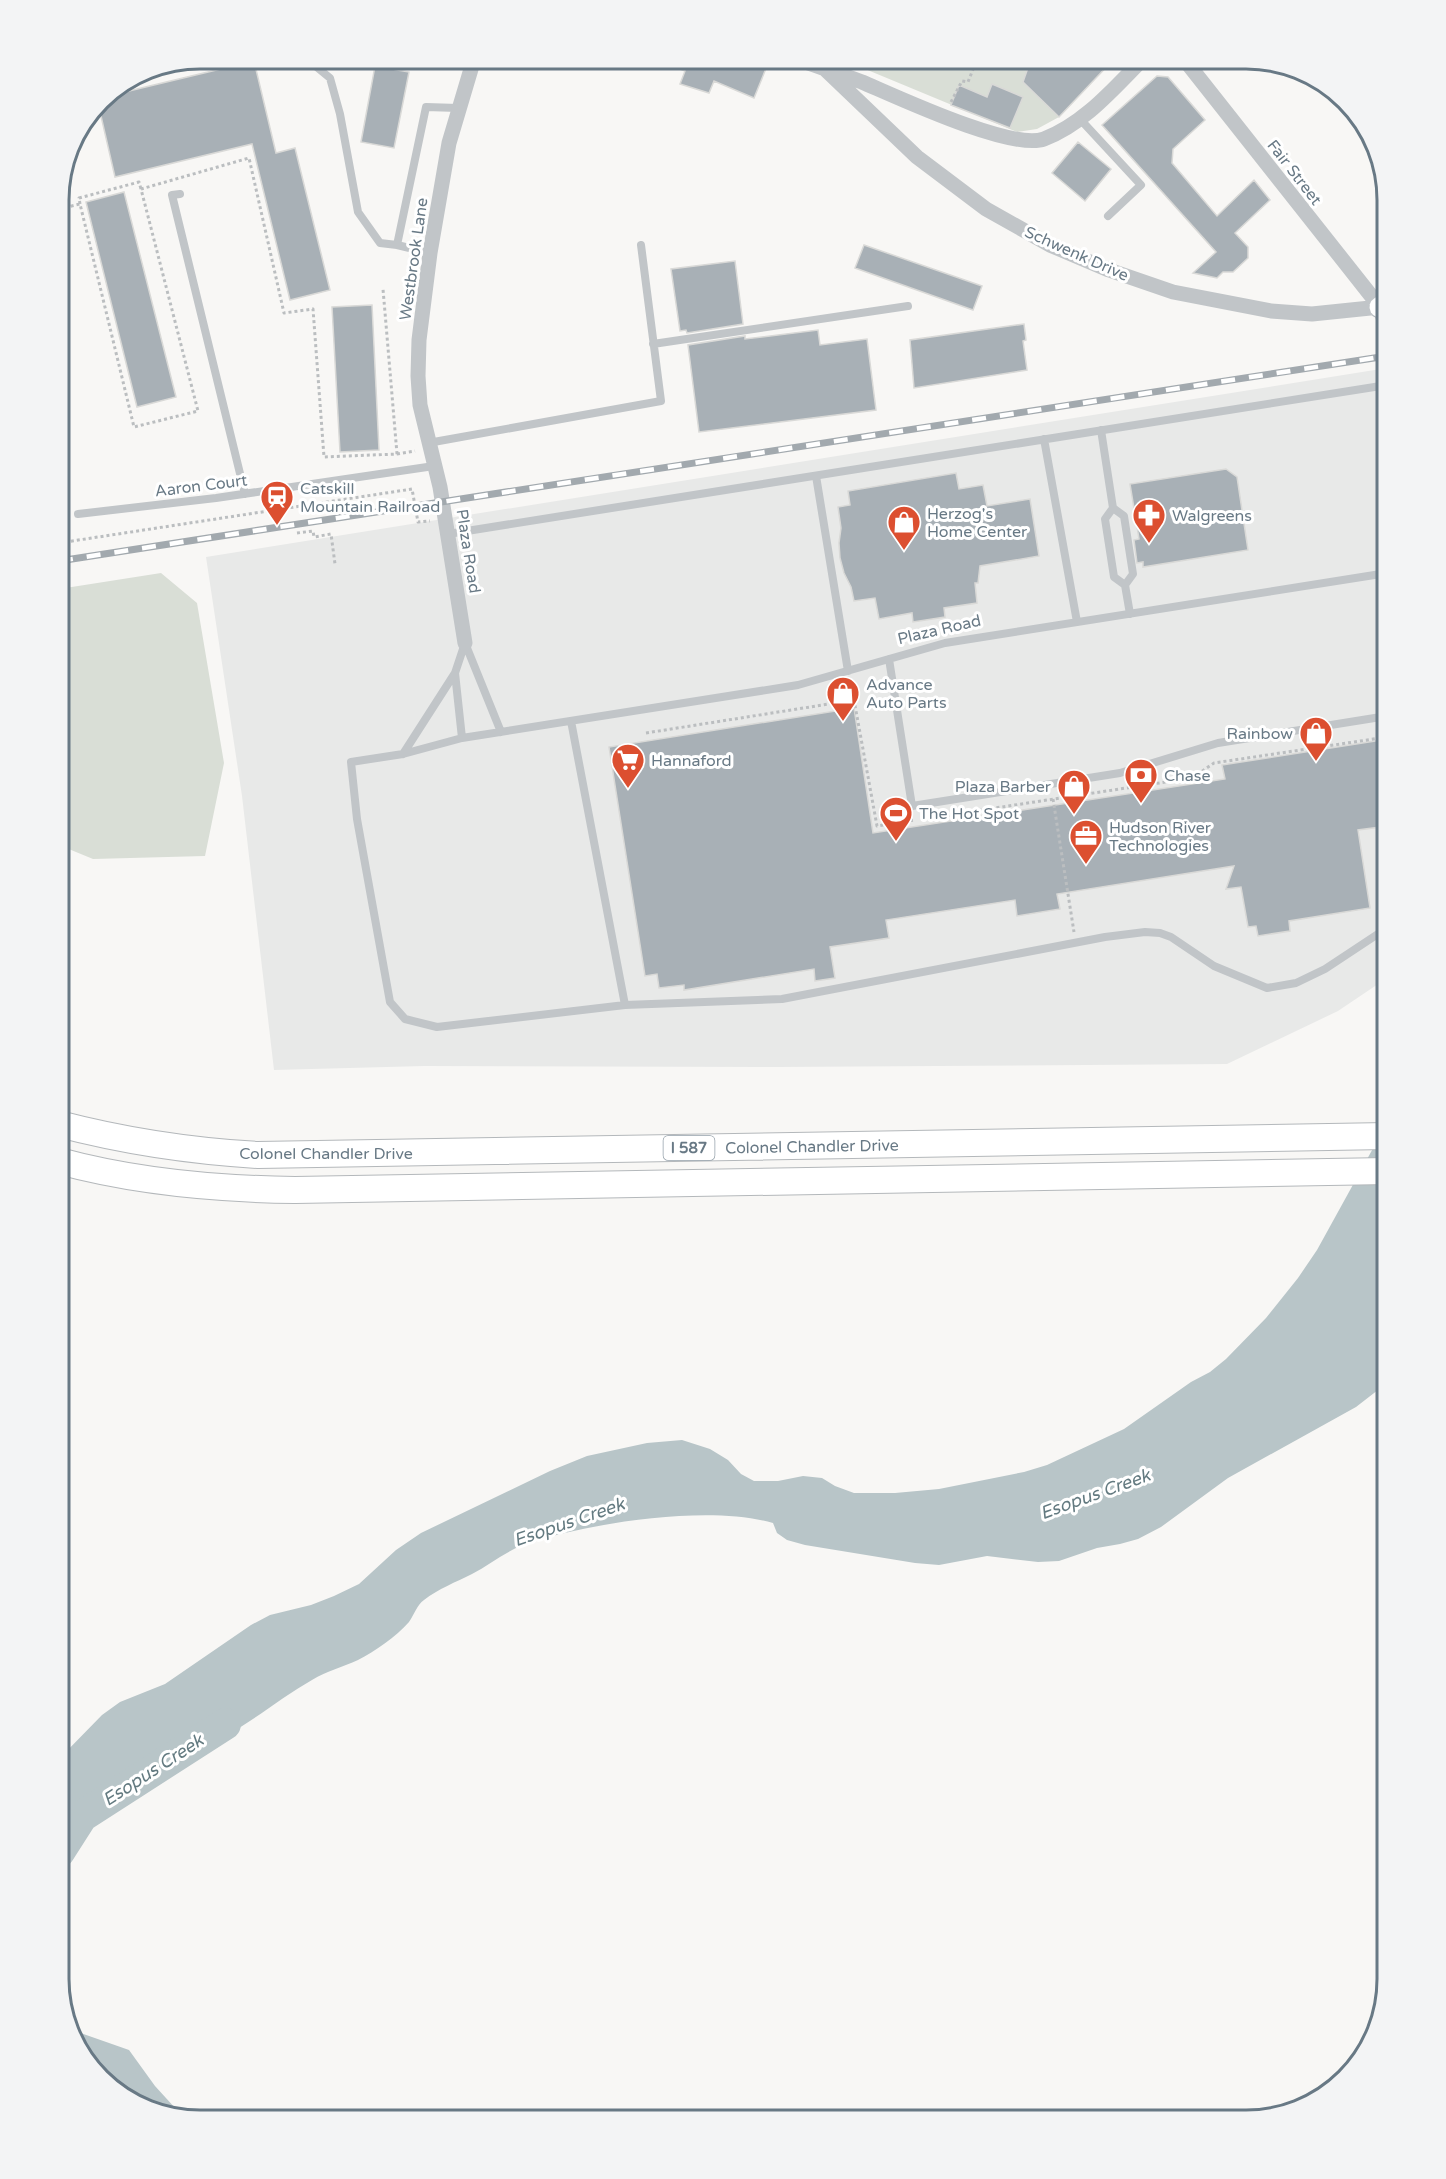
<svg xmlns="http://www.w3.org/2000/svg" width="1446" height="2179" font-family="'Varela Round',sans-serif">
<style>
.built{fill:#e8e9e8}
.green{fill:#d9ded6}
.water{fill:#b8c5c8}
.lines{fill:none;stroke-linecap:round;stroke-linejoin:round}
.river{stroke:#b8c5c8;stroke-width:32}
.building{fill:#a8b0b6;stroke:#d9d9d7;stroke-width:1.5}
.secondary-casing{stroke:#b3b9bd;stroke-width:23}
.highway-casing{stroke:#b4b8bb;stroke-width:28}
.path{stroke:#bbbec0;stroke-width:3;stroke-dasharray:3 3;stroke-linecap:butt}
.lane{stroke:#c1c5c8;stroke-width:8}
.street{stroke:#c1c5c8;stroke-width:15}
.secondary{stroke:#fff;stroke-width:21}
.highway{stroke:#fff;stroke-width:26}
.rail-casing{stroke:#a2a9ae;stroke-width:7}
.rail{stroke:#fff;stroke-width:4.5;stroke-dasharray:14;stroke-linecap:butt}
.labels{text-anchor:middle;stroke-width:6;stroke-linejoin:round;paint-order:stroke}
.shield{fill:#fff;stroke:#95a1aa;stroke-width:1.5}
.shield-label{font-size:15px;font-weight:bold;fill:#687985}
.street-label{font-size:16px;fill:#687985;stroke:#fff}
.poi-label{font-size:16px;fill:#687985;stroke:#fff;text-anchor:start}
.water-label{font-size:18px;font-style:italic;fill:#637a80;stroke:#fff}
.rim{fill:none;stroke:#687985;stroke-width:3}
</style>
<rect width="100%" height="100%" fill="#f8f7f5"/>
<!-- built -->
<path class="built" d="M1387,368V978L1338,1011L1227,1064L777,1067L424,1066L274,1070L242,796L206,557Z"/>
<!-- green -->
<path class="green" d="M841,59H1031L1023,82L1059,117L1037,129L1017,132Z
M161,573L197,603L224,763L205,856L93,859L59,845V589Z"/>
<!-- water -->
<path class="water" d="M1387,1123V1383L1356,1407L1228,1478L1161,1527L1138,1539L1120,1544L1097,1548L1059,1561L1038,1562L987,1556L939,1565L915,1563L805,1545L787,1540L777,1533L773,1523C708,1504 587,1523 523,1545C505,1552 489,1565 472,1574C456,1582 438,1589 424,1600C417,1605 414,1615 409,1622C396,1637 375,1651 358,1660C343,1667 327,1671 312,1680C282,1697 255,1720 225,1736C206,1746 184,1745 165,1755C112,1782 82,1834 59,1886V1759L102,1715L120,1702L165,1684L251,1625L270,1615L311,1605L334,1596L359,1584L396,1550L421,1533L550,1471L587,1456L647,1443L682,1440L710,1449L728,1460L741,1474L754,1481H778L803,1476L822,1478L835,1486L854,1493H895L939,1489L1024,1472L1047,1465L1124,1429L1191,1382L1210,1372L1226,1359L1266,1318L1298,1278L1317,1250Z
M72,2030L129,2050L155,2086L176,2109L190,2120L129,2101L77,2050Z"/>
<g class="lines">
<!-- river -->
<path class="river" d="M59,1852L82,1816L225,1724"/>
</g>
<!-- building -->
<path class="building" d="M655,59H721L737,65L739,59H749L767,66L754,98L714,81L709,93L680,84L685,71Z
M1031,59H1114L1059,117L1023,82Z
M254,61L276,153L295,148L330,290L290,300L252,144L115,177L98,103L104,97Z
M375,66L409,72L394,148L361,142Z
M1157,76L1168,77L1205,120L1173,149L1172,163L1217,216L1254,180L1270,200L1235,233L1248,247V258L1233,272H1223L1217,278L1193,273L1216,252L1102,125Z
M992,84L1023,97L1010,128L951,105L959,85L987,97Z
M1078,142L1111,169L1085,201L1052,173Z
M124,192L176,397L137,407L86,202Z
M864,245L982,286L973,310L855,268Z
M735,261L743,324L687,333L686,330L680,331L671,269Z
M372,305L379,450L340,452L332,307Z
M1024,324L1026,340L1023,341L1027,370L914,388L910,340Z
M818,330L820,345L867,339L876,410L699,432L688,345L745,336V339Z
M1226,469L1237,477L1248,550L1143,567V562L1137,563L1134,540L1139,539L1130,484Z
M956,473L959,489L983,485L987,506L1030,499L1039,556L980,566L978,583H975L977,603L944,608L945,617L913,622L912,613L879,619L875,598L854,601L851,587L844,573L840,558L839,543L841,528L838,507L850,505L848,491Z
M854,708L873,833L1225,779L1222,765L1388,739V826L1358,830L1370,908L1289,921L1290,931L1258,936L1256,926L1248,927L1241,887L1226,889L1234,866L1057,894L1060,909L1017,916L1015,900L886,920L889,938L830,947L835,978L815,981L814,969L684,990V985L659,988L657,974L645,976L609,747Z"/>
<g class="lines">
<defs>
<path id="secondary" d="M1380,307L1387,303"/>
<path id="highway" d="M59,1124C124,1141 190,1151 258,1155L1387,1136
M59,1161C136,1182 215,1189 295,1190L1387,1171"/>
</defs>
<!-- secondary casing -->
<use href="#secondary" class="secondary-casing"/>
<!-- highway casing -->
<use href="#highway" class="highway-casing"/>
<!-- path -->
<path class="path" d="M951,102L962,81L968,82L977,59
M80,204L79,198L139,182L141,189
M59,209L80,204L134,427L198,411L141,189L249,158L284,313L313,309L324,457L397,454L383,289
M397,454L415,451
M297,533L313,531L314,537L331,534L335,564
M59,543L412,489L418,522L430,521
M646,733L854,700L877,826L915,820
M1053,799L1074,932
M949,815L1192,778L1214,763L1387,737"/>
<!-- lane -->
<path class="lane" d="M290,59L313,64L330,78L340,114L358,212L380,243L397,245
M1079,118L1141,185L1108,216
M180,194L172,195L245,494
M430,253L397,245L426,107L458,108
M653,344L908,306
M1387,413L1383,386L1387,375
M1101,430L1113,508L1105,519L1114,577L1125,585L1130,614
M1044,439L1077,622
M428,443L661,401L641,245
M816,476L848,671
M1113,508L1124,516L1133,574L1125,585
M78,514L216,498L434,466
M448,534L1387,385
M465,643L501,732
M889,659L912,806L1120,773L1218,743L1387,716
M571,721L625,1005
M462,738L455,673L465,643
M403,754L455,673
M1387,928L1325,969L1296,983L1267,988L1214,966L1171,937L1160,933L1145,932L1105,937L782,999L625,1005L437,1027L405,1019L390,1002L357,819L351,762L403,754L462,738L798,685L945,643L1387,573"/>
<!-- street -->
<path class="street" d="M797,59C819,67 841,74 862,82C897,97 1012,151 1044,139C1084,124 1114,88 1143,59
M1184,59L1380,307L1387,331
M826,70L917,157L986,209L1050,245L1109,270L1173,292L1271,311L1312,314L1380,307
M465,643L440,487L420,405L418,376L419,340L430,253L449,143L474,59"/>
<!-- secondary -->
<use href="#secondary" class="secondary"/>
<!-- highway -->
<use href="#highway" class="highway"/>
<defs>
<path id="rail" d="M59,561L1387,356"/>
</defs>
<!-- rail casing -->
<use href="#rail" class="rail-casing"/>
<!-- rail -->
<use href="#rail" class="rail"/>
</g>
<!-- icons -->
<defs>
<symbol id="station-pin" viewBox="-11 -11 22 30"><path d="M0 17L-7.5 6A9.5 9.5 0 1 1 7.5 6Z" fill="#dc4f30" stroke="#fff"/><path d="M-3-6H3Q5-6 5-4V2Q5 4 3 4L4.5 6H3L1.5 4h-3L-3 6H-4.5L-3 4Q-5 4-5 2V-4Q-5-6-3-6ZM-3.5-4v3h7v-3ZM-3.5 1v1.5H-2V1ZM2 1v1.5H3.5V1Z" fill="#fff"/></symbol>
<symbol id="pharmacy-pin" viewBox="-11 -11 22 30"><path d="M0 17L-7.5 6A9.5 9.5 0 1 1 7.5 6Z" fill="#dc4f30" stroke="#fff"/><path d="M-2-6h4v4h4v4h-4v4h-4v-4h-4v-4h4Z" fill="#fff"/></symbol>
<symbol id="shop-pin" viewBox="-11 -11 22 30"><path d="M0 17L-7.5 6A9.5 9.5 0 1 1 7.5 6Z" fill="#dc4f30" stroke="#fff"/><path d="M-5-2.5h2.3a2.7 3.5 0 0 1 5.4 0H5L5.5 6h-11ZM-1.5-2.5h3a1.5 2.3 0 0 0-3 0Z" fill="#fff"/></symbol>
<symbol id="supermarket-pin" viewBox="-11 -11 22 30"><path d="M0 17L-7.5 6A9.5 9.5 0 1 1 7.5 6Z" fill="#dc4f30" stroke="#fff"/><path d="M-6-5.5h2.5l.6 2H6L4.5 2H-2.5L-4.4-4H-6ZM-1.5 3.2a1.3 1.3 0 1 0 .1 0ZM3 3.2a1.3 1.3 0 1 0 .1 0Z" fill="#fff"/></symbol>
<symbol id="bank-pin" viewBox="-11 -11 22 30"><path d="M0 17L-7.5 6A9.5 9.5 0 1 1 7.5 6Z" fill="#dc4f30" stroke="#fff"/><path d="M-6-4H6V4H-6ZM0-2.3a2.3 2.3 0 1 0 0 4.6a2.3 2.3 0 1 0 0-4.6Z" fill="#fff"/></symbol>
<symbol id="stadium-pin" viewBox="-11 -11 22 30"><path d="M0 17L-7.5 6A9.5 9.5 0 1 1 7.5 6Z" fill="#dc4f30" stroke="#fff"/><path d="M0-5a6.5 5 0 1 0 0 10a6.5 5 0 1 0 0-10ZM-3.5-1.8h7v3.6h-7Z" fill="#fff"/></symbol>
<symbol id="office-pin" viewBox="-11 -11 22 30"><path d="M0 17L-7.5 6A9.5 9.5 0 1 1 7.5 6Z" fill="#dc4f30" stroke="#fff"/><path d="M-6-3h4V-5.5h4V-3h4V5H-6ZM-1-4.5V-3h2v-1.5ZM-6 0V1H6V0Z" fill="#fff"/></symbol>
</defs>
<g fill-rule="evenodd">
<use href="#station-pin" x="258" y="478" width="38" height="52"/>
<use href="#pharmacy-pin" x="1130" y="496" width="38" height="52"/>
<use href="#shop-pin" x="885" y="503" width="38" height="52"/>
<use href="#shop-pin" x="824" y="674" width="38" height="52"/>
<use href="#shop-pin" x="1297" y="714" width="38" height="52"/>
<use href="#supermarket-pin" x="609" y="741" width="38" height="52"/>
<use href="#bank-pin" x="1122" y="756" width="38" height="52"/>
<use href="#shop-pin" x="1055" y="767" width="38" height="52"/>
<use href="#stadium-pin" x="877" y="794" width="38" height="52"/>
<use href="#office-pin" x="1067" y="817" width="38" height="52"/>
</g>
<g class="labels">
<!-- shield labels -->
<rect class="shield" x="663.5" y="1136" width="51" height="24" rx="4.5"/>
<g class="shield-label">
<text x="689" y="1153">I 587</text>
</g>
<!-- street labels -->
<g class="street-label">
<text transform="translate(1295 172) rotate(52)" y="6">Fair Street</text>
<text transform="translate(1077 253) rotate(24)" y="6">Schwenk Drive</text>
<text transform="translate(413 259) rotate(-82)" y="6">Westbrook Lane</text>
<text transform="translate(201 485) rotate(-7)" y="6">Aaron Court</text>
<text transform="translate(469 551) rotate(81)" y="6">Plaza Road</text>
<text transform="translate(939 629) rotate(-13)" y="6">Plaza Road</text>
<text transform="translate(812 1146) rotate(-1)" y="6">Colonel Chandler Drive</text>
<text x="326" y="1159">Colonel Chandler Drive</text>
</g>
<!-- poi labels -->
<g class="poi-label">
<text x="300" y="494">Catskill<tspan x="300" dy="18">Mountain Railroad</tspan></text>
<text x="927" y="519">Herzog's<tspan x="927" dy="18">Home Center</tspan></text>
<text x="1172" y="521">Walgreens</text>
<text x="866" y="690">Advance<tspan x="866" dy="18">Auto Parts</tspan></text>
<text x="1293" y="739" text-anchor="end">Rainbow</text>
<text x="651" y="766">Hannaford</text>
<text x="1164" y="781">Chase</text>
<text x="1051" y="792" text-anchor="end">Plaza Barber</text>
<text x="919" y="819">The Hot Spot</text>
<text x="1109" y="833">Hudson River<tspan x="1109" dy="18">Technologies</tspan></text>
</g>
<!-- water labels -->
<g class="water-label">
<text transform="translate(1095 1494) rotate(-20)" y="6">Esopus Creek</text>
<text transform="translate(569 1522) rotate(-19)" y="6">Esopus Creek</text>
<text transform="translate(153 1770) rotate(-33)" y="6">Esopus Creek</text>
</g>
</g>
<!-- crop -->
<path d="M0 0H1446V2179H0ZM200 69H1246A131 131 0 0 1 1377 200V1979A131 131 0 0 1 1246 2110H200A131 131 0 0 1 69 1979V200A131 131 0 0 1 200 69Z" fill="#f3f4f5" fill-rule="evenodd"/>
<path class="rim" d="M200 69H1246A131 131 0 0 1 1377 200V1979A131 131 0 0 1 1246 2110H200A131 131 0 0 1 69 1979V200A131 131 0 0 1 200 69Z"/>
</svg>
